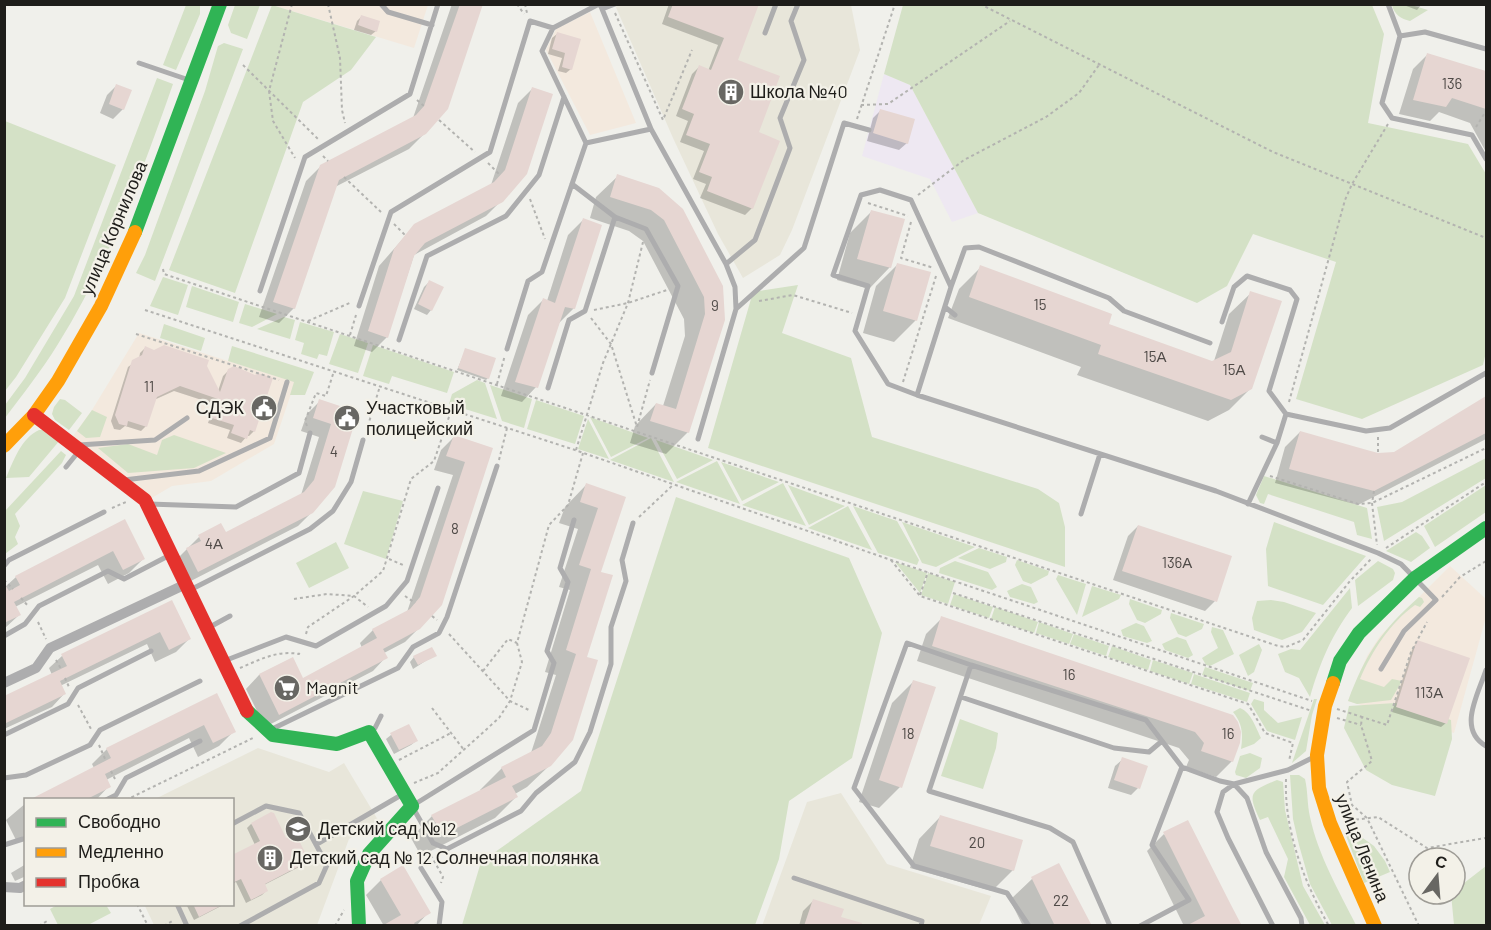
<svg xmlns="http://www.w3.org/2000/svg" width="1491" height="930" font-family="Barlow,sans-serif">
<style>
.commercial{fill:#f3e9de}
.industrial{fill:#eee8f2}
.built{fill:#e8e6da}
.green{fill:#d4e1c6}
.shadow{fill:#0003}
.building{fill:#e6d6d2}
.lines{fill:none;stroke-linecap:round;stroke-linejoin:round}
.path{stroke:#b3b3b0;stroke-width:2;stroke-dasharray:3 3;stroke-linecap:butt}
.lane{stroke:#adadae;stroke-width:5}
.street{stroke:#adadae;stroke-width:10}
.fast{stroke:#30b455;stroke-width:14}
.slow{stroke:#ff9f0a;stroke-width:14}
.jam{stroke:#e5322d;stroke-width:14}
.labels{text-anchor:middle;stroke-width:4.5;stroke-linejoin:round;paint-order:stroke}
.number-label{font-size:15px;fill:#504b48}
.poi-label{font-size:18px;fill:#1e1d1a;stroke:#f3f1e8;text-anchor:start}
.street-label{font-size:18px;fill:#1e1d1a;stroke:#f3f1e8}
</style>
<rect width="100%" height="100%" fill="#f0f0eb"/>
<!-- commercial -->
<path class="commercial" d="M272,5H428L414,48Z
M590,12L636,123L590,135L546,50L556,29Z
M139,333L295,382L274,444L211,481L172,486L150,499L73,436L92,410Z
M1450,566L1486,599V617L1454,733L1348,701L1367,656L1380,636Z"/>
<!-- industrial -->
<path class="industrial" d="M884,74L910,85L978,213L952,222L930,179L862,156Z"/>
<!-- built -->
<path class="built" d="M615,5H851L860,50L792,230L780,255L743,278L718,234L673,138Z
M258,748L329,772L344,763L378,820L349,839L317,925H154L144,904H232V800L155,799Z
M841,793L887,864L991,896L979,925L762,926L807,802Z"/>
<!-- green -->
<path class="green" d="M186,5H200V14L176,70L163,65Z
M235,5H260L247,39L231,33L228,25Z
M272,5L376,37L351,70L303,102L235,293L169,270Z
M903,5H1372L1384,34L1368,123L1468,144L1486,174V352L1483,365L1362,419L1296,399L1336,262L1253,234L1227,286L1197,303L978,213L910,85L884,74Z
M1392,5H1411L1428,10L1410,21C1401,19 1394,14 1392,5Z
M224,43L243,49L155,281L136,273L145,255L205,91L218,46Z
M157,78L173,84C142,173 108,264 58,344C42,370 23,394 5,418V405L25,378L74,296Z
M5,121L116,165L65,298L16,377L5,391Z
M163,277L188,285L178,315L150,306Z
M798,285L782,333L851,358L872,437L1038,489L1059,503L1065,527V567L708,448L753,292Z
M192,286L239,302L233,322L186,307Z
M245,304L277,314L252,327L239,323Z
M284,317L295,320L290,339L257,329Z
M300,322L334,332L327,356L319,354L317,359L301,354L304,343L295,340Z
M164,324L205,338L201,351L160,338Z
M340,334L368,343L358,373L329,364Z
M373,345L454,372L447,393L392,376L389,384L363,376Z
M232,346L314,372L305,395H290L294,382L228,361Z
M477,380L485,383L497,419L449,404L452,394Z
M490,385L532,399L524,428L502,421Z
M60,399L65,400L82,413L69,430L55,420L52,414L54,407Z
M536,400L584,416L575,444L527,429Z
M92,410L107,417L100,437L86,438L77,431Z
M590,417L648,438L611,457Z
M588,419L609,459L578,449Z
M39,430H43L60,440L29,477L6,478C13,462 21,438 39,430Z
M174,435L226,453L194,468L128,473L98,448L128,444L157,455L162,440Z
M651,438L674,482L610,460Z
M656,440L713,460L677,479Z
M61,451L66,455L62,463L15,514L20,526L15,537L18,544L5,554V511Z
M1486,458V478L1384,541L1377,507L1402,502Z
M717,461L740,504L676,482Z
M721,462L779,482L742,501Z
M1264,476L1367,508L1372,539L1357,535L1354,522L1268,494L1264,504L1260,503L1256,495Z
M783,483L806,526L742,505Z
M788,485L845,506L809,525Z
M1486,485V512L1435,547L1424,526Z
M363,491L403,501L386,559L344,544Z
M676,497L849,558L882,633L852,758L789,801L779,859L755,925H462L481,862L581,791Z
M848,506L872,550L808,528Z
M853,506L897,521L919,560L917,565L878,553Z
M902,522L975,547L936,567L922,563Z
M1274,522L1366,556L1323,605L1268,586L1266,549Z
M1416,532L1422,536L1430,548L1411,562L1386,551Z
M336,542L349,568L309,588L296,563Z
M979,548L1007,557L1006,562L990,569L958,558Z
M1017,560L1049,571L1048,575L1031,584L1023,581L1015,565Z
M955,561L988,572L997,587L992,590L939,573L940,568Z
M1378,561L1393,569L1395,573L1393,580L1358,606L1355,580Z
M895,562L927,573L920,593Z
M928,573L955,582L948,604L921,595Z
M1058,575L1086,584L1077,615L1056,579Z
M1022,584L1031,587L1038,602L1034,604L1010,597L1007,591Z
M1092,586L1121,595L1119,599L1082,617Z
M1350,588L1352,608C1331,636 1320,663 1310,697L1299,678L1285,672L1278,654L1291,649L1300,650Z
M954,594L993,607L989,618L950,605Z
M1419,597L1422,598L1424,602L1420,607L1415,605C1390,623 1372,651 1360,679L1384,687L1392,679L1402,681L1391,700L1357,704L1348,701C1366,653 1381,631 1419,597Z
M1130,599L1162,610L1161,614L1145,623L1137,620L1129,604Z
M1271,600L1284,602L1316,613L1302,632L1282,640L1254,630L1252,618L1257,601Z
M995,607L1038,622L1034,633L991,619Z
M1171,613L1204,624L1202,629L1186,637L1178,634L1170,618Z
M1039,622L1073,634L1069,644L1036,633Z
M1136,623L1144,626L1152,641L1147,643L1123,636L1121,630Z
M1212,627L1223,630L1234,654L1210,666L1206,665L1202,658L1218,648L1211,632Z
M1074,634L1109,646L1106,656L1070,644Z
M1177,637L1186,640L1193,655L1188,658L1165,650L1162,644Z
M1259,644L1262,650L1254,672L1248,676L1239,655Z
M1112,646L1151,660L1148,670L1108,657Z
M1153,660L1193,673L1189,684L1150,671Z
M1205,667L1253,683L1250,691L1202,675Z
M1194,674L1250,693L1247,702L1191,684Z
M1254,699L1264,702V710L1278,723L1302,717L1295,740L1267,731L1251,704Z
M1314,699H1317L1312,715L1306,751L1292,763Z
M1395,703L1451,720L1452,739L1435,796L1392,785L1366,770L1344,728L1349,706Z
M1240,708C1251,712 1256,728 1261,738L1254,744L1241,749C1243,735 1243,724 1233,712Z
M960,719L998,733L996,748L983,789L941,776Z
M1250,753L1262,758L1260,768L1246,778L1236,775L1235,772L1240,756Z
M1290,775H1299L1305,779C1308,792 1307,804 1310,817C1318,855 1339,891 1356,925H1332L1310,884L1299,845L1293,819Z
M1277,780L1283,782L1285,810L1303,886L1325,925H1310L1284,877L1288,859L1268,817L1260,820C1247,793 1250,791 1277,780Z
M1353,831L1374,846L1385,861L1390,872L1364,883L1345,833Z
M1486,866V925H1454L1451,894H1455V890Z
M59,904L106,905L111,913L88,925H58L50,909Z"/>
<!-- shadow -->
<path class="shadow" d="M452,4H481L425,133L409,149L335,187L294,308L279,323L259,317L306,181L321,166L413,118Z
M669,4H758L736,60L757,133L752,208L745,215L700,198L706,184L693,179L704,151L680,142L688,121L676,116L692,74L699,67L708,71L718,45L662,24Z
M1401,4H1422L1417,10Z
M361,17L376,31L371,35L354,30L357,21Z
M557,34L579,40L571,69L566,73L558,71L562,58L548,54L552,38Z
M1428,54L1486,72V152L1470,123L1439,112L1430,121L1399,114L1413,69Z
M117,85L123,109L113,119L100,113L107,95Z
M533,88L502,200L486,216L414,255L387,337L372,352L354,346L379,266L415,225L491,185L518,103Z
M880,111L907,143L899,150L867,141L873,118Z
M618,176L658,189L722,287L688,432L666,454L630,443L635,426L656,404L663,406L685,336L684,319L643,241L629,231L590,218L596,197Z
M872,211L890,267L869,289L837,280L850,233Z
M583,220L574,308L559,323L536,387L522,402L501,396L528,315L543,300L547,301L568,235Z
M898,264L916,320L894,342L863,333L876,286Z
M981,267L1107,325L1212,362L1214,361L1229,314L1251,293V388L1229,410L1208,421L1077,375L1081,367L948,318L959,289Z
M429,282L431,310L427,315L414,309L424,287Z
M145,348L205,366L218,391L223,376L229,370L254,431L249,436H247L241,443L227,438L230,430L208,423L214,404L174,391L154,400L146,426L141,431L125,426L120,430L114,429L111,421L128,367L139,359L140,353Z
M466,349L488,378L486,380L457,370Z
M1486,398V439L1358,505L1275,483L1285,447L1300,432L1378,454L1395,453Z
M320,401L356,413L312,512L298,526L185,584L174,562L199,537L226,534L301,495L319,437L301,431L307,414Z
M454,437L491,449L419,628L405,642L384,653L386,657L373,671L265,727L246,689L259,675L292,659L302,680L362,648L360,643L373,630L407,612L453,475L434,470L441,450Z
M586,485L624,498L599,573L550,765L527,787L515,794L516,797L495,818L421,856L411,838L432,816L481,791L480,790L502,768L531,753L556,675L545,672L570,590L559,587L578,529L559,523L565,507Z
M124,521L143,559L129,573L108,584L98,565L15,607L19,615L4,629V588L16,577Z
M1138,526L1215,601L1205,611L1113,580L1128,536Z
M172,602L189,639L176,652L155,662L147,644L60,686L64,694L52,707L4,729V698L52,675L49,668L62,656Z
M942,618L1232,716V761L1216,777L1186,767L1189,760L1179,748L917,661L926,634Z
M1418,642L1446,723L1441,727L1392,712L1413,647Z
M435,655L413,669L410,662L414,657Z
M914,681L900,787L879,808L859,802L892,703Z
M216,695L234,731L219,746L198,757L189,738L106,780L109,786L96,800H32L94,768L92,764L107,749Z
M408,726L416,741L411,745L394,754L386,739L391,735Z
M1123,759L1138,788L1131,795L1108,788L1115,766Z
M26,803V835L16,840L6,820Z
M940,817L1013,870L992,891L910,868L919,839Z
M251,824L286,840L308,861L303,865L264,885L266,891L262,895L246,903L236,882L232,884V857L255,845L247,828Z
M1164,834L1240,926H1184L1147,851Z
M26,864V876L15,881L11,873Z
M1059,865L1090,926H1023L1010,900L1032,879Z
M381,880L429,912L416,926H384L366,895Z
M813,901L839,918L851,926H799L803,911Z
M186,904H225L194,920Z"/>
<!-- building -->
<path class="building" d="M460,4H483L448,109L426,134L339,180L295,309L273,302L320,165L416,115L424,106Z
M673,4H759L738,60L780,76L759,132L780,141L753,209L707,191L712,177L699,172L710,144L686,135L694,114L682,109L699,65L711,70L724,38L668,17Z
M361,15L380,21L377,32L358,25Z
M557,32L581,39L572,70L562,67L565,53L552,49Z
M1427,53L1486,71V109L1452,98L1446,107L1413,100Z
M116,84L132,90L124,110L109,104Z
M532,87L553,94L527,174L503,202L425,243L414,256L388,338L368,331L394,249L414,224L494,182L505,170Z
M880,109L915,119L908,144L873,133Z
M617,174L659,188L683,209L723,286L725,320L689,433L650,421L656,403L676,409L705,314L704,297L664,220L651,210L610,197Z
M871,210L905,219L891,268L857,259Z
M583,218L602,225L575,309L565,307L538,388L515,382L543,298L555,303Z
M897,263L931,272L917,321L883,311Z
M980,265L1112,314L1109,324L1212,361L1231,352L1250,291L1282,301L1252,389L1231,400L1098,354L1101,345L969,297Z
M429,280L444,287L432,311L418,304Z
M164,345L209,360L207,366L220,392L228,369L234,366L255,375L258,373L273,378L255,432L250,430L247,439L231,433L234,425L212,418L218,399L180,386L157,397L147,427L128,421L127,426L119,424L115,415L132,360L142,355L145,346L154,350Z
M465,348L496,358L489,379L458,368Z
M1486,396V433L1374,491L1289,469L1300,431L1367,450L1378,453L1394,452Z
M319,399L358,412L335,487L313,513L198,572L186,548L201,541L198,535L221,523L226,532L304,492L314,480L331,424L313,418Z
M454,435L493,448L442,605L420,629L383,649L388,658L279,715L259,674L293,657L303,678L377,638L372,629L410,609L420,597L465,462L446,456Z
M586,483L626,497L601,572L613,575L587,657L598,660L573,740L551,766L512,786L518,797L443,835L431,815L506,777L501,767L542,746L551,733L576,654L566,650L591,569L579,565L598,508L580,502Z
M125,519L145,559L123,570L113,551L14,602L21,615L4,623V583L9,591L20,585L15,576Z
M1138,525L1232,556L1217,602L1122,571Z
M172,600L191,639L169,650L160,632L60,681L66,694L4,724V696L67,666L61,654Z
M941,616L1233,715L1238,722L1241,732L1240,743L1233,762L1201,751L1204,743L1195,732L932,646Z
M1417,640L1470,658L1447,724L1396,707Z
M432,647L437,656L418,665L413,656Z
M913,680L936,687L902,788L879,780Z
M217,693L236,732L213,743L204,725L105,774L111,787L85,800H29L111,758L106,748Z
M409,724L418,741L399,750L390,733Z
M1122,757L1148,766L1140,789L1114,780Z
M271,812L274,813L286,838L296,834L309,861L265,884L268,891L251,900L241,879L232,883V855L260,841L251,823Z
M940,815L1023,840L1014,871L930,846Z
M1188,820L1230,903L1242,926H1186L1205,916L1163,832Z
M1059,863L1092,926H1055L1031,877Z
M403,865L431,913L414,923L416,926H382L401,915L380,879Z
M813,899L844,909L841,917L862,923L861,926H804Z
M193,904H224L199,917Z"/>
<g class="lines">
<!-- path -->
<path class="path" d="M292,4L269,91L273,121L295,158
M328,4L340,58L342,110L345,123
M517,4L524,14
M525,4L527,13
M980,4L1273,152L1486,238
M615,13L663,120L692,50
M243,65L318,139
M417,100L424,106
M861,105L888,104L1010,21
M857,119L895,4
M439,120L475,152
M1476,127L1486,111
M323,156L328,161
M488,163L500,175
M344,177L381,212
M918,195L964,160L1046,117L1079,93L1099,65
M530,199L545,239
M868,203L908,216
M911,222L901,258L934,268
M394,224L405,235
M163,269L164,274L1278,646L1286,647L1303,640L1350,581L1372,558
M759,301L793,295L852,313
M145,310L572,449L891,560L1312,701
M594,310L628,303L667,290
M591,318L611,344L637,427L650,380
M308,321L352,302
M136,334L279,380
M350,335L356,315
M903,382L936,276
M497,384L505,355
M1289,402L1345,200L1352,184L1388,124
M307,426L305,421L316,393L326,396L334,371
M366,432L380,386
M1378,437V453
M576,450L603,363L628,303L643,242
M499,460L507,428
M1270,476L1358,504L1372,503L1486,448
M1374,491L1372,503L1377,545
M112,508L126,502
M639,517L674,484
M1386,548L1486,482
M389,559L403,565
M891,560L920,596L1248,704L1265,733L1293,743L1289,761
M4,580L13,589
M953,593L1312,711
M920,595L928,572
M405,596L415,603
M1442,597L1460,577L1486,561
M21,598L29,607
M294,599L327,594L354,596L368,607
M432,616L437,620
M38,622L46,639
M306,634L308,627L354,596L383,571L411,479L434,461L451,411
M449,634L510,701L531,711
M56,660L61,669
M240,668C259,660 277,650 299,654L300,650
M483,671L508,639L517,643
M65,678L69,687
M78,705L91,729
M432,708L464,750
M1337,709L1362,717
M1337,718L1361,725
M99,745L106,761
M399,760L451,733
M111,771L115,779
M1286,779C1284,830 1304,882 1329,926
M414,783L438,773L499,718L510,701L522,662L517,643L549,525L568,505L583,453
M126,800L255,737
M1344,821L1378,817L1427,848L1486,838
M428,850L443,877L441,883
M137,904L148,926
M39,926L47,921
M164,926L174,920
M335,926L344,910
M1419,926L1367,818L1352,805L1347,782L1372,761L1361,725L1362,717L1387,725L1411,652L1427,622"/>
<!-- lane -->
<path class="lane" d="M381,4L388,12L432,25
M600,4L651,129L726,264L735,287L736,309L698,439
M1388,4L1400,36
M602,9L615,4
M553,28L542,51L586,143
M765,33L776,4
M1486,49L1425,32L1400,36L1382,103L1392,118L1472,135L1486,159
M139,63L189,80
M572,184L615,217L646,229L678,286L652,373
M726,264L755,240L790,148L780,118L804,60L791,21L798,4
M951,287L965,248L979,247L1109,298L1124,311L1210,343
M260,291L305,157L410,94L438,4
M359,306L391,212L490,152L530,21L553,28L599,4
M945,307L955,315
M736,309L804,248L844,123L869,130
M1222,322L1234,287L1247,276L1290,290L1297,299L1269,391L1286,414
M399,340L427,256L506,216L539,175L564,97
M507,349L528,281L542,272L586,143L651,129
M548,388L569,320L585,311L615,217
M917,395L951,287L911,200L880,190L861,195L833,275L868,286L855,331L888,384L917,395L1216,491L1378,553L1401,564L1436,600L1404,631L1381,669
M1262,437L1277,443
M79,445L155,440L187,418
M66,467L79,451
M124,480L199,471L270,438L287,382
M149,504L236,507L299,473L310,433
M1248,504L1277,443L1286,414L1366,431L1390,428L1486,373
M1081,514L1100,454
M574,520L560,568L568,582L547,651L554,663L534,730L412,806L433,843L447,849L521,811L536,793L575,762L590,732L611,664V627L626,581L622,560L633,523
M4,566L9,560L104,512
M190,590L310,529L333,511L351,482L363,440
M208,628L230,616
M4,636L25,624L39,606L108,571L124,579L170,555
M224,661L286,637L316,646L386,606L407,581L438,488
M971,665L929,791L1050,828L1073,842L1110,926
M1486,670C1478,695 1457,729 1486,746
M961,697L1114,748L1149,752L1162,741
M270,730L398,668L413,647L439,633L447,617L497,466
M371,731L375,728L381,716
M4,735L68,704L78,688L151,651
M4,778L26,775L90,745L100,730L200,681
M106,800L116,795L126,778L200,741
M232,824L266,806L299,813L327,865L319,883L240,926
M317,844L403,794
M4,845L26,838
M421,868L442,902L439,926
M794,878L922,921L921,926
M177,904L187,926
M1029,926L1007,893L914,866L854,788L907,643L971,665L1146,720L1182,767L1220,781L1234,784L1288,770L1316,756
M1140,926L1189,900L1152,845L1182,767
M1273,926L1228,838L1217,812L1223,792L1234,784L1247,798L1266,852L1301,918L1302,926"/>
<!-- street -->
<path class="street" d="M4,683L36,668L50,648L186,584
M4,887L20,888L26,885"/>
<!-- fast -->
<path class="fast" d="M135,232L220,4
M1333,683L1340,661L1359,633L1415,578L1486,528
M247,711L273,735L337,744L369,732L412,806L369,854L357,881L359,926"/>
<!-- slow -->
<path class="slow" d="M4,446L34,415L58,381L101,306L135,232
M1333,683L1325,706L1317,755L1319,788L1330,823L1375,926"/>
<!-- jam -->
<path class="jam" d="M34,415L145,500L247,711"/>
</g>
<!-- icons -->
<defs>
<symbol id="building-disc" viewBox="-11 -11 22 22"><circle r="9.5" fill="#686763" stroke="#f3f1e8"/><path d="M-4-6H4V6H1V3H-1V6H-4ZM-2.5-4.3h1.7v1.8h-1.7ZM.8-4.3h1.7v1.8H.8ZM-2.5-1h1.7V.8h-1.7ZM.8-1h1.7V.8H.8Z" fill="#fff"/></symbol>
<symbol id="civic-disc" viewBox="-11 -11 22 22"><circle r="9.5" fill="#686763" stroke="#f3f1e8"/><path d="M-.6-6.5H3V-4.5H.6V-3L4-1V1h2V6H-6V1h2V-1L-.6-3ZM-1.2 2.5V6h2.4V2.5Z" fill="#fff"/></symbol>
<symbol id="supermarket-disc" viewBox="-11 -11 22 22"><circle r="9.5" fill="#686763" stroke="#f3f1e8"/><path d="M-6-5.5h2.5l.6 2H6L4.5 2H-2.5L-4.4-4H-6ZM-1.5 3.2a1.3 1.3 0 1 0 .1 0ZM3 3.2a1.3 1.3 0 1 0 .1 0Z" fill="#fff"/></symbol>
<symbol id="school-disc" viewBox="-11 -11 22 22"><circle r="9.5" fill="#686763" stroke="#f3f1e8"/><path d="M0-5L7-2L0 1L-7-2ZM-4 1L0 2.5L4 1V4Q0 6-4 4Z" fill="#fff"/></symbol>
</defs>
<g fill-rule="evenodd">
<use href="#building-disc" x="716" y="77" width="30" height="30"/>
<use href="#civic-disc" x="249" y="393" width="30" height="30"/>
<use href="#civic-disc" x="332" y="403" width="30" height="30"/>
<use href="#supermarket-disc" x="272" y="673" width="30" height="30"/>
<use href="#school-disc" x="283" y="814" width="30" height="30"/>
<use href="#building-disc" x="255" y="843" width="30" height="30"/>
</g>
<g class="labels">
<!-- number labels -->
<g class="number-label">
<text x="1452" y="89">136</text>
<text x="1040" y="310">15</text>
<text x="715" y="311">9</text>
<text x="1155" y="362">15А</text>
<text x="1234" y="375">15А</text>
<text x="149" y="392">11</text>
<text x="334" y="457">4</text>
<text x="455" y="534">8</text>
<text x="214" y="549">4А</text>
<text x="1177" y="568">136А</text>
<text x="1069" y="680">16</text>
<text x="1429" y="698">113А</text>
<text x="908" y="739">18</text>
<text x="1228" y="739">16</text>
<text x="977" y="848">20</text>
<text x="1061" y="906">22</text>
</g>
<!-- poi labels -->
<g class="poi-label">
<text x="750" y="98">Школа №40</text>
<text x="244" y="414" text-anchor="end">СДЭК</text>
<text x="366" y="414">Участковый<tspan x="366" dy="21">полицейский</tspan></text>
<text x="306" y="694">Magnit</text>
<text x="318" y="835">Детский сад №12</text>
<text x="290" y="864">Детский сад № 12 Солнечная полянка</text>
</g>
<!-- street labels -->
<g class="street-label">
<text transform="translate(114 228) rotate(-67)" y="6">улица Корнилова</text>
<text transform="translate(1362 848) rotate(68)" y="6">улица Ленина</text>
</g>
</g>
<!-- border -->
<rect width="1491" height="930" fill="none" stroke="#1e1d1a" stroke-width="12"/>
<!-- legend -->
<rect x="24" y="798" width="210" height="108" fill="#f3f1e8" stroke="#9e9c96" stroke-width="1.5"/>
<rect x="36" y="818" width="30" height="9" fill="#30b455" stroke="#9e9c96" stroke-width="1.5"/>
<text x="78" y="828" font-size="18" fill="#1e1d1a">Свободно</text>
<rect x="36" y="848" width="30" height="9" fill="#ff9f0a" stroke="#9e9c96" stroke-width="1.5"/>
<text x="78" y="858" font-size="18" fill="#1e1d1a">Медленно</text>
<rect x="36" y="878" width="30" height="9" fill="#e5322d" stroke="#9e9c96" stroke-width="1.5"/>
<text x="78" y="888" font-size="18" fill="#1e1d1a">Пробка</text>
<!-- north arrow -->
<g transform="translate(1437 876) rotate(16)"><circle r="28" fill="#f3f1e8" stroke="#9e9c96" stroke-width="1.5"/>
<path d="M0-4.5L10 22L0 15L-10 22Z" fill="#686763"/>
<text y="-9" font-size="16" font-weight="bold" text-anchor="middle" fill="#1e1d1a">С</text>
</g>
</svg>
